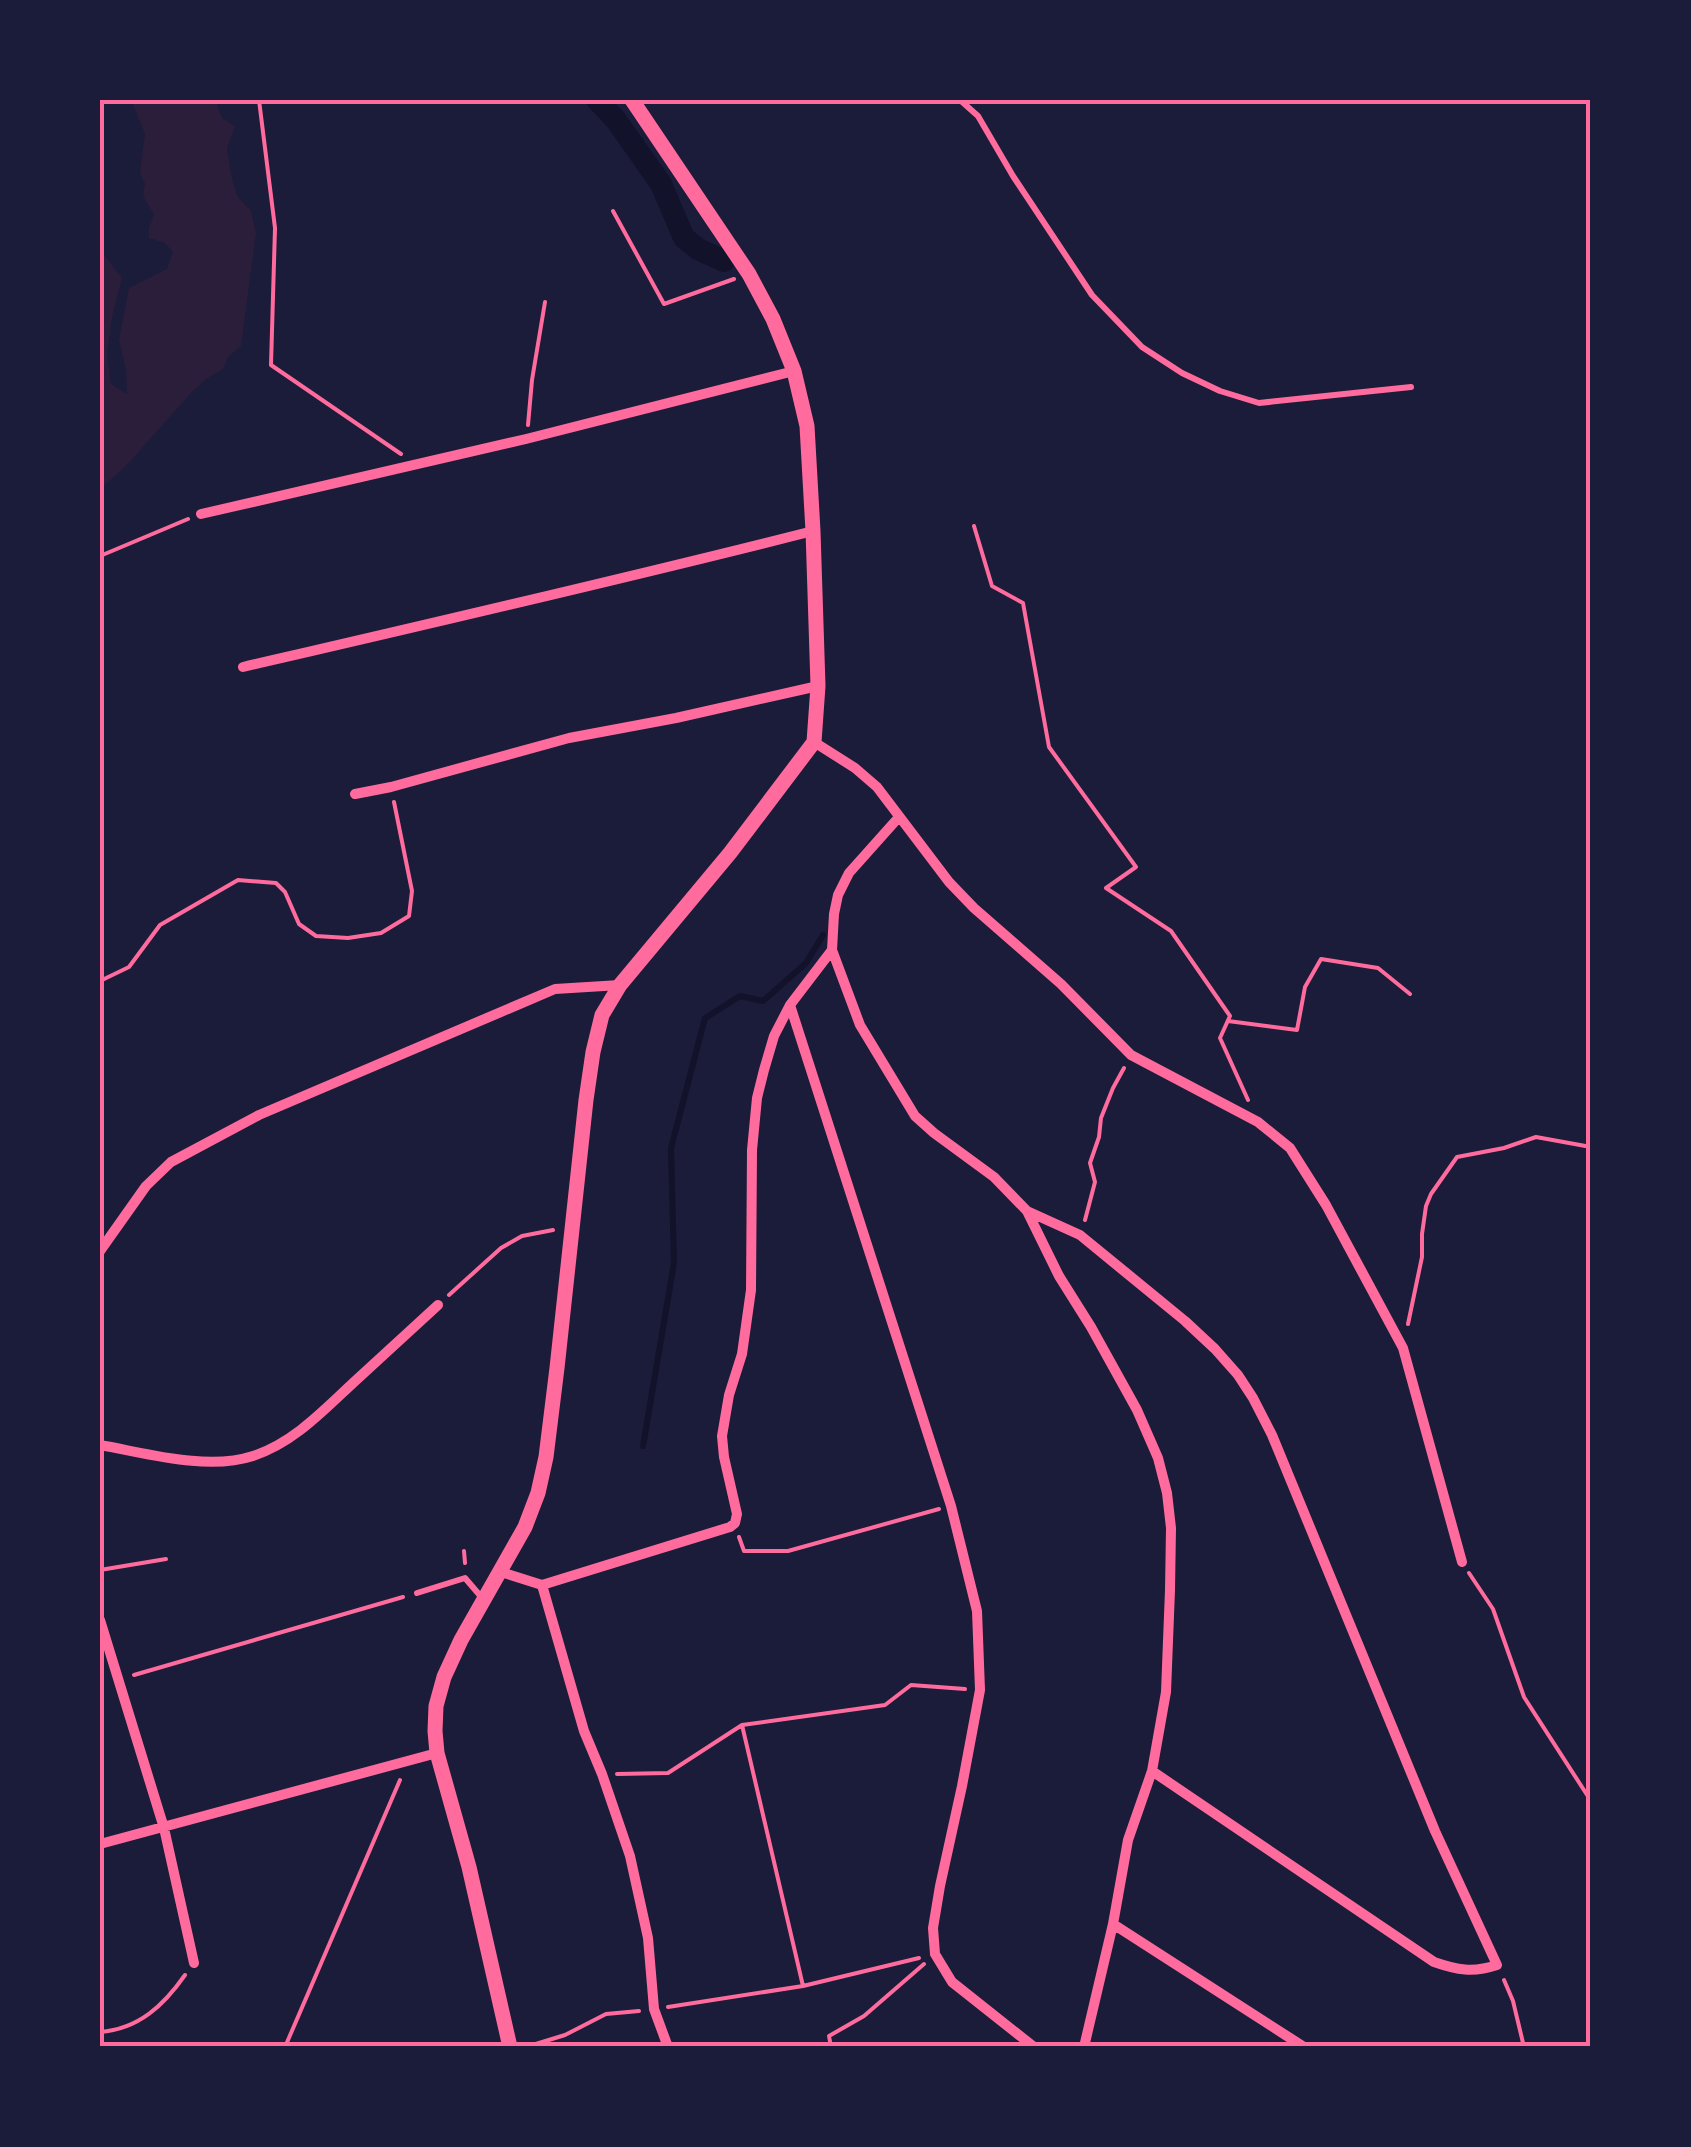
<svg xmlns="http://www.w3.org/2000/svg" width="1691" height="2147" font-family="Ubuntu,sans-serif">
<style>
.green{fill:#2a1e3b}
.lines{fill:none;stroke-linecap:round;stroke-linejoin:round}
.stream{stroke:#12122b;stroke-width:6}
.canal{stroke:#12122b;stroke-width:22}
.path{stroke:#ff6b9d;stroke-width:4}
.service{stroke:#ff6b9d;stroke-width:6}
.minor{stroke:#ff6b9d;stroke-width:10}
.tertiary{stroke:#ff6b9d;stroke-width:15}
.neatline{fill:none;stroke:#ff6b9d;stroke-width:4}
</style>
<rect width="100%" height="100%" fill="#1b1b3a"/>
<!-- green -->
<path class="green" d="M131,100H215L222,118L235,126L227,148L231,174L237,196L251,211L256,233L241,346L228,357L223,369L206,379L191,393L125,467L100,489V250L122,278L112,317L107,355L111,384L127,394L126,370L119,340L129,288L167,269L173,252L165,243L149,238V227L154,215L143,196L145,184L140,173L145,134Z"/>
<g class="lines">
<!-- stream -->
<path class="stream" d="M643,1446L674,1263L671,1148L705,1018L740,996L763,1001L806,963L823,935"/>
<!-- canal -->
<path class="canal" d="M597,100L616,120L661,184L684,238L698,249L724,261"/>
<!-- path -->
<path class="path" d="M259,100L275,228L271,365L401,454
M613,211L664,304L734,279
M528,425L532,380L545,302
M974,526L992,586L1023,603L1049,747L1136,867L1106,888L1171,931L1230,1016L1220,1038L1248,1100
M100,556L188,519
M100,981L129,967L160,925L238,880L276,883L285,892L299,924L316,936L348,938L381,933L409,916L412,891L394,802
M1228,1021L1297,1030L1305,987L1321,959L1378,968L1410,994
M1085,1220L1095,1182L1090,1163L1099,1137L1101,1118L1113,1088L1124,1068
M449,1295L501,1248L522,1236L553,1230
M1408,1324L1422,1257V1234L1426,1206L1431,1194L1457,1157L1504,1148L1536,1137L1591,1147
M739,1537L744,1551H788L939,1509
M464,1551L465,1563
M100,1570L166,1559
M1469,1573L1493,1609L1524,1697L1591,1801
M134,1675L403,1597
M742,1725L803,1986
M617,1774L668,1773L742,1725L885,1705L911,1685L965,1689
M1504,1980L1513,2001L1524,2047
M668,2007L803,1986L919,1958
M100,2032C139,2029 164,2005 185,1975
M285,2047L400,1780
M526,2047L565,2035L606,2014L639,2011
M831,2047L829,2036L864,2016L924,1964"/>
<!-- service -->
<path class="service" d="M960,100L978,116L1013,176L1092,295L1142,347L1182,373L1220,391L1259,403L1411,387
M417,1593L465,1578L483,1599"/>
<!-- minor -->
<path class="minor" d="M201,514L526,439L794,371
M243,667C433,623 624,579 813,531
M814,742L855,768L877,787L949,882L974,908L1061,984L1131,1055L1258,1122L1290,1148L1326,1205L1403,1348L1462,1562
M355,794L391,787L569,738L676,718L818,686
M832,950L860,1025L915,1116L934,1133L994,1177L1027,1211L1059,1276L1091,1327L1137,1410L1158,1458L1167,1493L1171,1528L1170,1590L1166,1692L1152,1771L1128,1840L1113,1924L1084,2047
M790,1005L951,1506L977,1611L980,1690L962,1786L940,1886L933,1928L935,1954L952,1982L1034,2047
M1027,1211L1080,1235L1185,1321L1215,1349L1238,1375L1253,1398L1272,1435L1435,1831L1497,1965C1473,1973 1457,1970 1434,1962L1152,1771
M100,1251L146,1186L171,1162L259,1115L555,989L620,985
M100,1445C146,1453 207,1471 253,1456C293,1443 323,1411 353,1383C381,1357 410,1331 438,1305
M501,1572L542,1585L584,1731L602,1774L630,1856L648,1938L654,2009L668,2047
M542,1585L730,1527L735,1523L737,1514L724,1457L722,1436L729,1395L742,1354L751,1290L752,1150L757,1098L764,1070L774,1036L790,1005L832,950L834,914L838,895L849,873L899,817
M100,1620L164,1828L194,1963
M100,1844L437,1753
M1113,1924L1304,2047"/>
<!-- tertiary -->
<path class="tertiary" d="M510,2047L469,1867L437,1753L435,1731L436,1706L444,1677L461,1640L525,1527L538,1493L546,1457L557,1368L586,1100L593,1052L602,1015L620,985L730,853L814,742L818,686L813,531L807,426L794,371L773,319L749,274L632,100"/>
</g>
<!-- border -->
<rect width="1691" height="2147" fill="none" stroke="#1b1b3a" stroke-width="205"/>
<rect x="102" y="102" width="1486" height="1942" class="neatline"/>
</svg>
